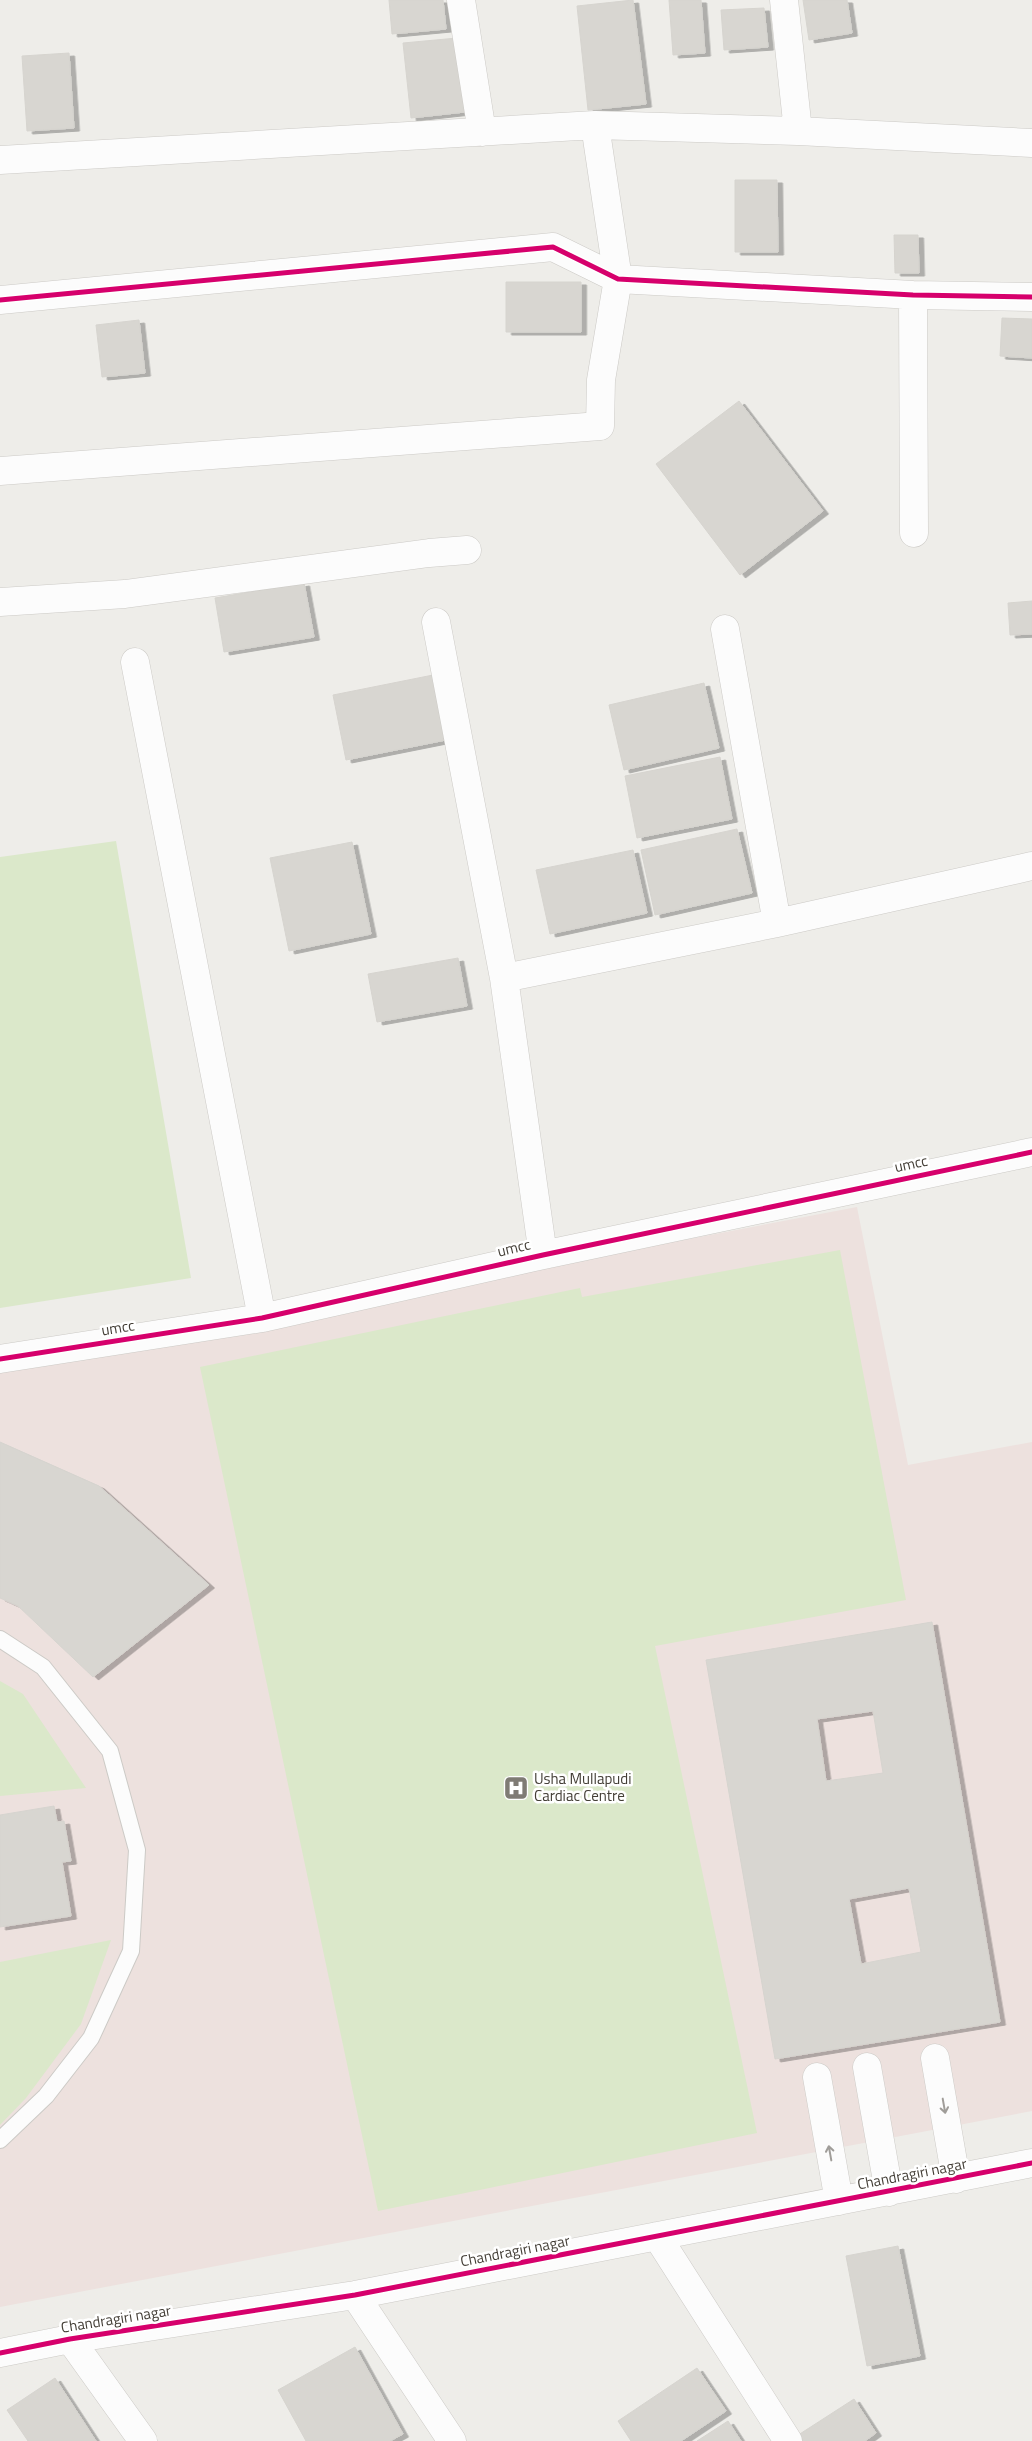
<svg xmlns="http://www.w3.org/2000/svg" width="1032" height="2441" font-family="'Titillium Web',sans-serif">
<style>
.medical{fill:#ede1de}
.green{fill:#dbe8ca}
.building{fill:#d8d6d1;stroke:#d6d4cf;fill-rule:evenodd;filter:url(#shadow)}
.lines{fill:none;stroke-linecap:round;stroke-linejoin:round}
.service-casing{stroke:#cccac6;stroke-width:18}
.minor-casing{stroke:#cccac6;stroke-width:29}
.service{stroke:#fcfcfc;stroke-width:16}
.minor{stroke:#fcfcfc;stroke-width:28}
.cycleway-casing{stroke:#fff;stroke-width:8}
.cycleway{stroke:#d6006c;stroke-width:5}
.oneway{stroke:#a09d99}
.labels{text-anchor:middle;stroke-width:5;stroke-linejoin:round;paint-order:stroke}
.street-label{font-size:15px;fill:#433e36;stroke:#fff}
.poi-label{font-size:15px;fill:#433e36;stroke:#fff;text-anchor:start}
</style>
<defs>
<filter id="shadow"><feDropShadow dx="5.5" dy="3" stdDeviation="0" flood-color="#0004"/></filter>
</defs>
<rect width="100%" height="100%" fill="#eeede9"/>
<!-- medical -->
<path class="medical" d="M857,1207L908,1465L1032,1442V2111L0,2307V1370Z"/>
<!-- green -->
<path class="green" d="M116,841L191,1278L0,1308V857Z
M840,1250L906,1600L655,1646L757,2133L378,2211L200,1367L580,1288L582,1297Z
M0,1681L23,1694L86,1788L0,1796Z
M111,1940L81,2024L26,2098L0,2125V1962Z"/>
<!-- building -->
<path class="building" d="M389,0H443L446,29L392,34Z
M633,0L646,104L588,110L577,6Z
M669,0H701L705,53L673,55Z
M803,0H847L852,33L809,40Z
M764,8L768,47L724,50L721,10Z
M457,38L465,112L411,118L403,43Z
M69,53L74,128L27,131L22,56Z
M735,180H777L778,252H735Z
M894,235H918L919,273H895Z
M506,282H581V332H506Z
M1002,318L1032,319V358L1000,356Z
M139,320L145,373L102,377L96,325Z
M739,401L823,511L740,575L656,464Z
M304,583L314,637L224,652L215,598Z
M1032,601V634L1010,635L1008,603Z
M433,675L446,740L346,760L333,695Z
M704,683L719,748L624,770L609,705Z
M720,757L732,819L637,838L625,776Z
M737,829L752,893L655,915L641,850Z
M352,842L371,934L289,951L270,858Z
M633,850L647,913L550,934L536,870Z
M458,958L467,1006L377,1022L368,974Z
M0,1442L99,1486L209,1585L93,1677L18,1606L0,1598Z
M932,1622L1000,2022L775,2059L706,1660ZM873,1711L883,1773L826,1781L817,1719ZM909,1888L921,1952L861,1964L849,1899Z
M54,1806L57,1822L64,1821L71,1861L62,1862L71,1916L0,1927V1815Z
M898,2246L920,2356L867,2366L846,2256Z
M355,2347L403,2434L390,2441H306L278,2390Z
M697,2368L726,2411L681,2441H631L618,2421Z
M55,2378L96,2441H28L7,2410Z
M854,2399L876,2433L865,2441H794L792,2439Z
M728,2421L741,2441H697Z"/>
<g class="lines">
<defs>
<path id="service" d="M0,1639L43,1667L110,1751L137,1850L131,1951L91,2038L46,2096L0,2140"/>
<path id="minor" d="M461,0L482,132
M784,0L798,131
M0,160L595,125L798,131L1032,143
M913,295L914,533
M0,300L553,247L618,279L913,295L1032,297
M0,471L600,426L601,380L618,279L595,125
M0,602L125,594L429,553L467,550
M436,622L504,978L543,1255
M725,629L777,923
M135,662L262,1318
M504,978L777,923L1032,866
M0,1359L262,1318L543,1255L1032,1152
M935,2058L956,2179
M867,2067L889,2192
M817,2077L839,2201
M657,2236L788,2441
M355,2295L452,2441
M70,2339L143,2441
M0,2353L70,2339L355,2295L1032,2163"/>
</defs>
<!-- service casing -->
<use href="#service" class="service-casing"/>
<!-- minor casing -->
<use href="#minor" class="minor-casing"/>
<!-- service -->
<use href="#service" class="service"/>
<!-- minor -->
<use href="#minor" class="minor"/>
<defs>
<path id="cycleway" d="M0,300L553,247L618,279L913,295L1032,297
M0,1359L262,1318L543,1255L1032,1152
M0,2353L70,2339L355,2295L1032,2163"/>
</defs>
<!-- cycleway casing -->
<use href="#cycleway" class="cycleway-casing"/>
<!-- cycleway -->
<use href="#cycleway" class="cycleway"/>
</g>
<!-- one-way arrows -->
<defs><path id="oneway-shaft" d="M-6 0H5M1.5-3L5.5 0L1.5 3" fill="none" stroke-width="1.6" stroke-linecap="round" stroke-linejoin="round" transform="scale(1.25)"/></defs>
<g class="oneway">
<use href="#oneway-shaft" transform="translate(944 2106) rotate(80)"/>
<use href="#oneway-shaft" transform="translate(830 2153) rotate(-100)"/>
</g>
<!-- icons -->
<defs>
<symbol id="hospital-square" viewBox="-11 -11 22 22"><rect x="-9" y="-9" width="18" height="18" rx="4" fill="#7f7b75" stroke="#fff"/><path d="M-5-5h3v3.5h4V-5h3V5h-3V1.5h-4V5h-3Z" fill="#fff"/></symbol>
</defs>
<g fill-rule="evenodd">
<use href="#hospital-square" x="502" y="1774" width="28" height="28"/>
</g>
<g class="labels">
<!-- street labels -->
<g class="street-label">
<text transform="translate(911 1164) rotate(-12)" y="5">umcc</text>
<text transform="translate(514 1248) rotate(-13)" y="5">umcc</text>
<text transform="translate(118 1328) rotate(-9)" y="5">umcc</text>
<text transform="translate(912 2174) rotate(-11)" y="5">Chandragiri nagar</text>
<text transform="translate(515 2251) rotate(-11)" y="5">Chandragiri nagar</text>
<text transform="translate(116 2319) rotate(-9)" y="5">Chandragiri nagar</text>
</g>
<!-- poi labels -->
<g class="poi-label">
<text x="534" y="1784">Usha Mullapudi<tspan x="534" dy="17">Cardiac Centre</tspan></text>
</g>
</g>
</svg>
